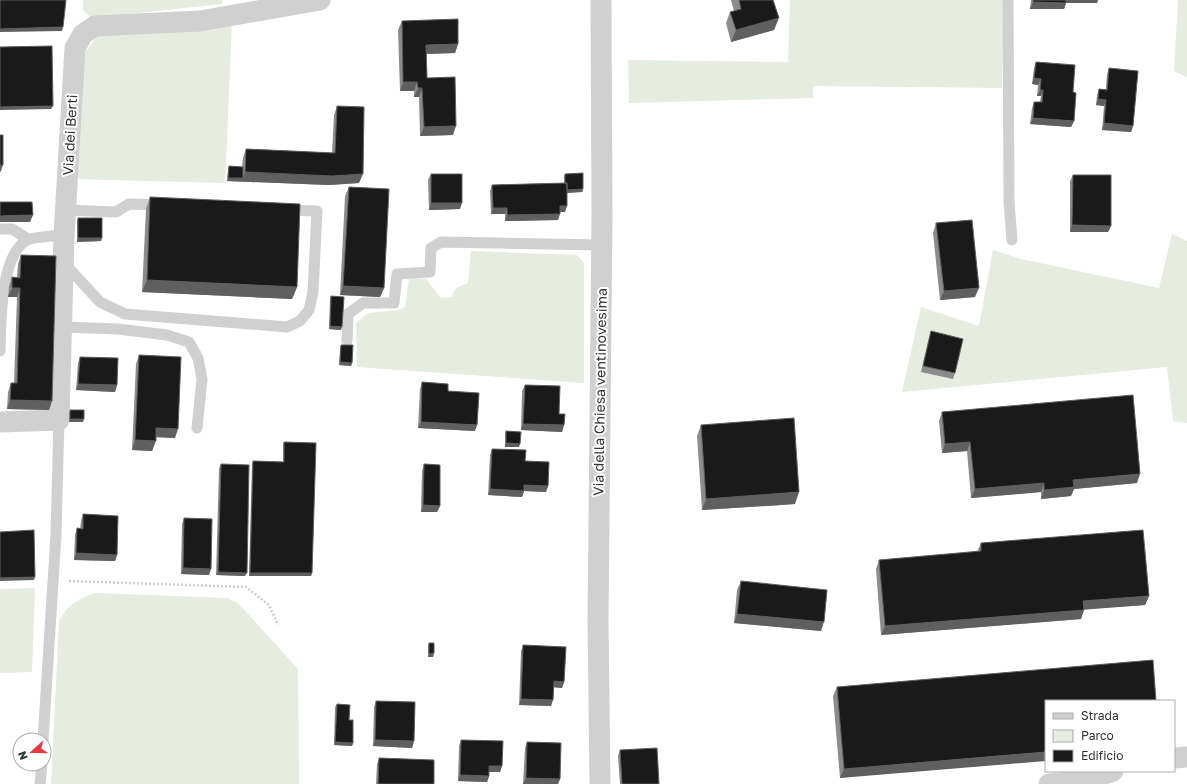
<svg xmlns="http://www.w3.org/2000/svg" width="1187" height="784" font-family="'Golos Text',sans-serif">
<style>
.green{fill:#e6ecdf}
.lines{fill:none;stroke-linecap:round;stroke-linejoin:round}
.path{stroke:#cdcdcd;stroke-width:2.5;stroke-dasharray:2 2;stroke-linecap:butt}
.service{stroke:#d0d0d0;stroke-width:11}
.minor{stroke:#d0d0d0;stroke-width:21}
.wall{fill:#8c8c8c}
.shaded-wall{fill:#5f5f5f}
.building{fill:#1a1a1a;stroke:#5f5f5f}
.labels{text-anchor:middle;stroke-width:4;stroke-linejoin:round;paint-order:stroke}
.street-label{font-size:14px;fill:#333;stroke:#fff}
</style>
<rect width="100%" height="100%" fill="#fff"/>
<!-- green -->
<path class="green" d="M83,0H222V4L91,18L83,10Z
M790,0H1004L1002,88L813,86V98L629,103L628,60L788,62Z
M1178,0H1187V77L1174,71Z
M232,23L225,183L73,179L84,54L98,35Z
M1172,234L1187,241V423L1173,421L1167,367L902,392L921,307L979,326L993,250L1021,259L1159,288Z
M471,251L577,255L584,263V383L357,367L356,323L368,313L399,310L405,307L409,278L426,279L441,298L451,297L456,288L468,283Z
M35,588L32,672L0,673V589Z
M94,593L227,598L238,603L298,669L299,784H51L59,621C69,604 75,601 94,593Z"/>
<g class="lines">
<!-- path -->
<path class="path" d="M69,581L246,587L269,605L278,625"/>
<!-- service -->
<path class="service" d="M1008,0L1009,201L1012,240
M65,210L116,212L129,204L162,205
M0,229H12L28,239
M64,263L100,302L125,314L287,327L300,321L309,310L313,292L317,211L285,210
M62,327L118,329L167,335L189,342L198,358L202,379L197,428
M347,341L348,314L363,303H394L397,274L430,272L431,248L441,242L602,245
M0,351C1,321 0,256 27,240C33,237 55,236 64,235
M43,740L56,535L59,420
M40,784L42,764"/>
<!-- minor -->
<path class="minor" d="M0,422L59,420L64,235L75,48L83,34L95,26L200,21L320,0
M1174,758L1187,757
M600,784L598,620L602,216L601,0
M1049,784L1088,780L1113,771"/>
</g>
<!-- wall -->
<path class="wall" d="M731,0H773L774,30L731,42L726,23L730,12L734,11Z
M1031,0H1098L1097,3H1066L1064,9H1030Z
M402,21L458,44L455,53L426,54L427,78L453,135L420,136L419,97H414V91H400L398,30Z
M1036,62L1073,92L1074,121L1071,127L1030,124L1032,108L1034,102H1040L1041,96H1037L1038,85L1032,84L1034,68Z
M1109,68L1133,126L1131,132L1102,130L1104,106L1096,105L1097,95L1099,89H1106L1107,74Z
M337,106L359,183L329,185L227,181L228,170L229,166L242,167L243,158L246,149L332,153L334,115Z
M431,174L460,209L429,210L428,180Z
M565,174L583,189L582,192L567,193L565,212H560L558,220L505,221V214H491L490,191L492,185L564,183V177Z
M1073,175L1111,226L1108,232H1070V181Z
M349,187L384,288L380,297L340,295L345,196Z
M150,197L297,287L292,299L142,292L146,209Z
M78,218L101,241L77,242V221Z
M936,223L975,297L940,300L933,233Z
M21,255L52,401L49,410L7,409L8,392L11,383H14L17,297H8L9,286L12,277H17L18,264Z
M331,296L341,330L329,329L330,299Z
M931,331L955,373L953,379L921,372L929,338Z
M341,345L352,363L351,366L339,365L340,348Z
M139,355L175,438L156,437L152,451L132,450L136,364Z
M80,357L117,385L115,392L76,390L78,363Z
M422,382L448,391L475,431L418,428L420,389Z
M525,385L559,414L564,425L562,432L521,430L522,391Z
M70,410L83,422H69V413Z
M942,412L1137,483L1074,489L1071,496L1041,499V492L971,498L967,451L942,453L939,421Z
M701,425L795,504L702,510L697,436Z
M506,431L519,447H505V434Z
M284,442L312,573L311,576H249L252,464L253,461L283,462V445Z
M492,449L525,461L548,486L546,492L524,491L522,497L488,495L490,455Z
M221,464L245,576L216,575L219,468Z
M424,464L440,506L437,512H421L422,471Z
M83,514L117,555L115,561L74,560L75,535L77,528L80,529L81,521Z
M184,518L209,575L181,574L182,524Z
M981,543L1149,596L1145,605L1084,609L1081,619L881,635L876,569L879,560L977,552Z
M741,581L821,631L734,623L737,590Z
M429,643L434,653L433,657H428V646Z
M523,645L564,682L562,688L553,687L551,706L519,705L521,651Z
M837,687L1156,701L840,778L833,696Z
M376,701L414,741L412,748L373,746L374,707Z
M337,704L349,720L353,743L352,746L334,745L335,707Z
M461,740L502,766L500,772H489V776L487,782L458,781L459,746Z
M527,742L560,779L558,784H523L525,748Z
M620,750L659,784H620L618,756Z
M379,758L434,784H376L377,764Z"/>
<!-- shaded-wall -->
<path class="shaded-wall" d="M1065,0H1098L1097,3H1064Z
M1033,2L1066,3L1064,9H1030Z
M779,18L774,30L731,42L736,30Z
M63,27L62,31L0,32V29Z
M458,44L455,53L422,54L426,45Z
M1034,78L1041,79L1038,85L1032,84Z
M403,82H417L414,91H400Z
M418,88H422L419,97H414Z
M1040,90H1043L1041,96H1037Z
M1098,99L1106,100L1104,106L1096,105Z
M53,106L51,109L0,110V107Z
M1033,118L1074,121L1071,127L1030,124Z
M1104,123L1133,126L1131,132L1102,130Z
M456,126L453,135L420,136L424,127Z
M0,165H3L1,171L0,172Z
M245,172L363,174L359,183L329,185L227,181L228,178H243Z
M583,189L582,192L564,193L566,190Z
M431,203H462L460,209L429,210Z
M560,206H567L565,212H558Z
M493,208H507L505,214H491Z
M560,214L558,220L505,221L507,215Z
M33,215L30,222H0V216Z
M1072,225L1111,226L1108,232H1070Z
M78,238H102L101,241L77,242Z
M147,280L297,287L292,299L142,292Z
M343,286L384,288L380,297L340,295Z
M12,288H20L17,297H8Z
M979,288L975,297L940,300L944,291Z
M330,326L342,327L341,330L329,329Z
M340,362L352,363L351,366L339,365Z
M78,384L117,385L115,392L76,390Z
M10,400L52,401L49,410L7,409Z
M70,419H84L83,422H69Z
M421,422L477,425L475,431L418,428Z
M523,424L564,425L562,432L521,430Z
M156,428L178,429L175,438L153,437Z
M135,440L156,441L152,451L132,450Z
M970,442L967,451L942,453L945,444Z
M506,443L520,444L519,447H505Z
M1140,474L1137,483L1074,489L1071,496L1041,499L1044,490L1073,480Z
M1044,483L1041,492L971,498L975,489Z
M524,485L548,486L546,492L524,491L522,497L488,495L490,489Z
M799,492L795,504L702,510L706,499Z
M423,505L440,506L437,512H421Z
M76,553L117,555L115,561L74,560Z
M183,568L211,569L209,575L181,574Z
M218,572L247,573L245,576L216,575Z
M250,573H312L311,576H249Z
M35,577L34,580L0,581V578Z
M1149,596L1145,605L1080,610L1083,601Z
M1084,610L1081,619L881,635L885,626Z
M737,614L824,622L821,631L734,623Z
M434,653L433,657H428L429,654Z
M554,681L564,682L562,688L552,687Z
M521,699L553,700L551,706L519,705Z
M375,740L414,741L412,748L373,746Z
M335,742L353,743L352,746L334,745Z
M1046,752V761L840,778L844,769Z
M489,766H502L500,772H487Z
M460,775L489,776L487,782L458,781Z
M526,778L560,779L558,784H523Z"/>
<!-- building -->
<path class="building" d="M0,0H66L63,27L0,29Z
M739,0H773L779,18L736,30L730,12L741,9Z
M1033,0H1066V3L1033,2Z
M458,19V44L426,45L427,78L455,77L456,126L424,127L422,88H418L417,82H403L402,21Z
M52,46L53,106L0,107V47Z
M1036,62L1075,65L1073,92L1076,93L1074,121L1033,118L1034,102H1042L1043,90H1040L1041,79L1034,78Z
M1109,68L1138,71L1133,126L1104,123L1106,100L1098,99L1099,89L1107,90Z
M337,106L364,107L363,174L332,176L245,172L246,149L335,153Z
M0,135H3V165H0Z
M229,166L243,167V178H228Z
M583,173V189L567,190V183H565V174Z
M431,174H462V203H431Z
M1073,175H1111V226L1072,225Z
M567,183V206H560V214L507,215V208H493L492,185Z
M349,187L389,189L384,288L343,286Z
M150,197L300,204L297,287L147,280Z
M0,202H32L33,215L0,216Z
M78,218H102V238H78Z
M972,220L979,288L944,291L936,223Z
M21,255L56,256L52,401L10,400L11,383H17L20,288H12V277L20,278Z
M331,296L344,297L342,327L330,326Z
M931,331L963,339L955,373L923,366Z
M341,345H353L352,363L340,362Z
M139,355L181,357L178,429L156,428V441L135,440Z
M80,357L118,358L117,385L78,384Z
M422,382L448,384V391L479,393L477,425L421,422Z
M525,385L560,386L559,414H565L564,425L523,424Z
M1133,395L1140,474L1073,480L1074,487L1044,490V483L975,489L970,442L945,444L942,412Z
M70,410H84V419H70Z
M794,418L799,492L706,499L701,425Z
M506,431L521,432L520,444L506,443Z
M284,442L316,443L312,573H250L253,461L284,462Z
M492,449L526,450L525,461L549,462L548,486L524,485V491L490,489Z
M221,464L249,465L247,573L218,572Z
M424,464L440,465V506L423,505Z
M83,514L118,516L117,555L76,553L77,528L83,529Z
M184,518L212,519L211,569L183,568Z
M34,530L35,577L0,578V532Z
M1143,530L1149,596L1083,601L1084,610L885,626L879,560L981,551V543Z
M741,581L827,590L824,622L737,614Z
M429,643H434V653L429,654Z
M523,645L566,647L564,682L554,681L553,700L521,699Z
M1153,660L1156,701H1046V752L844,769L837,687Z
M376,701L415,702L414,741L375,740Z
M337,704L350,705L349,720H353V743L335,742Z
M461,740L503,741L502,766H489V776L460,775Z
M527,742L561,743L560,779L526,778Z
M657,748L659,784H622L620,750Z
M379,758L434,760V784H378Z"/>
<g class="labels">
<!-- street labels -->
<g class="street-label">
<text transform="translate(70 135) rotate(-87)" y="5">Via dei Berti</text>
<text transform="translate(600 392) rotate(-89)" y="5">Via della Chiesa ventinovesima</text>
</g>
</g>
<!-- legend -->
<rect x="1045" y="700" width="130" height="72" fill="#ffffff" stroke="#adadad"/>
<rect x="1053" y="713" width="20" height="6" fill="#d0d0d0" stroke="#adadad"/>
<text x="1081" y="720" font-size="12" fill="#333333">Strada</text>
<rect x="1053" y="730" width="20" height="12" fill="#e6ecdf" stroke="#adadad"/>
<text x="1081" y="740" font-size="12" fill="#333333">Parco</text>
<rect x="1053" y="750" width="20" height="12" fill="#1a1a1a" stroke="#adadad"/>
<text x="1081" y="760" font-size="12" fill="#333333">Edificio</text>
<!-- north arrow -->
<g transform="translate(32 752) rotate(249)"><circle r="19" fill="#ffffff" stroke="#adadad"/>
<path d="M0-3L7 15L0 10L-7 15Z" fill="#e63946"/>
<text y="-6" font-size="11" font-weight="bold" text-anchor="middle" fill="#333333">N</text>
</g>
</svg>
